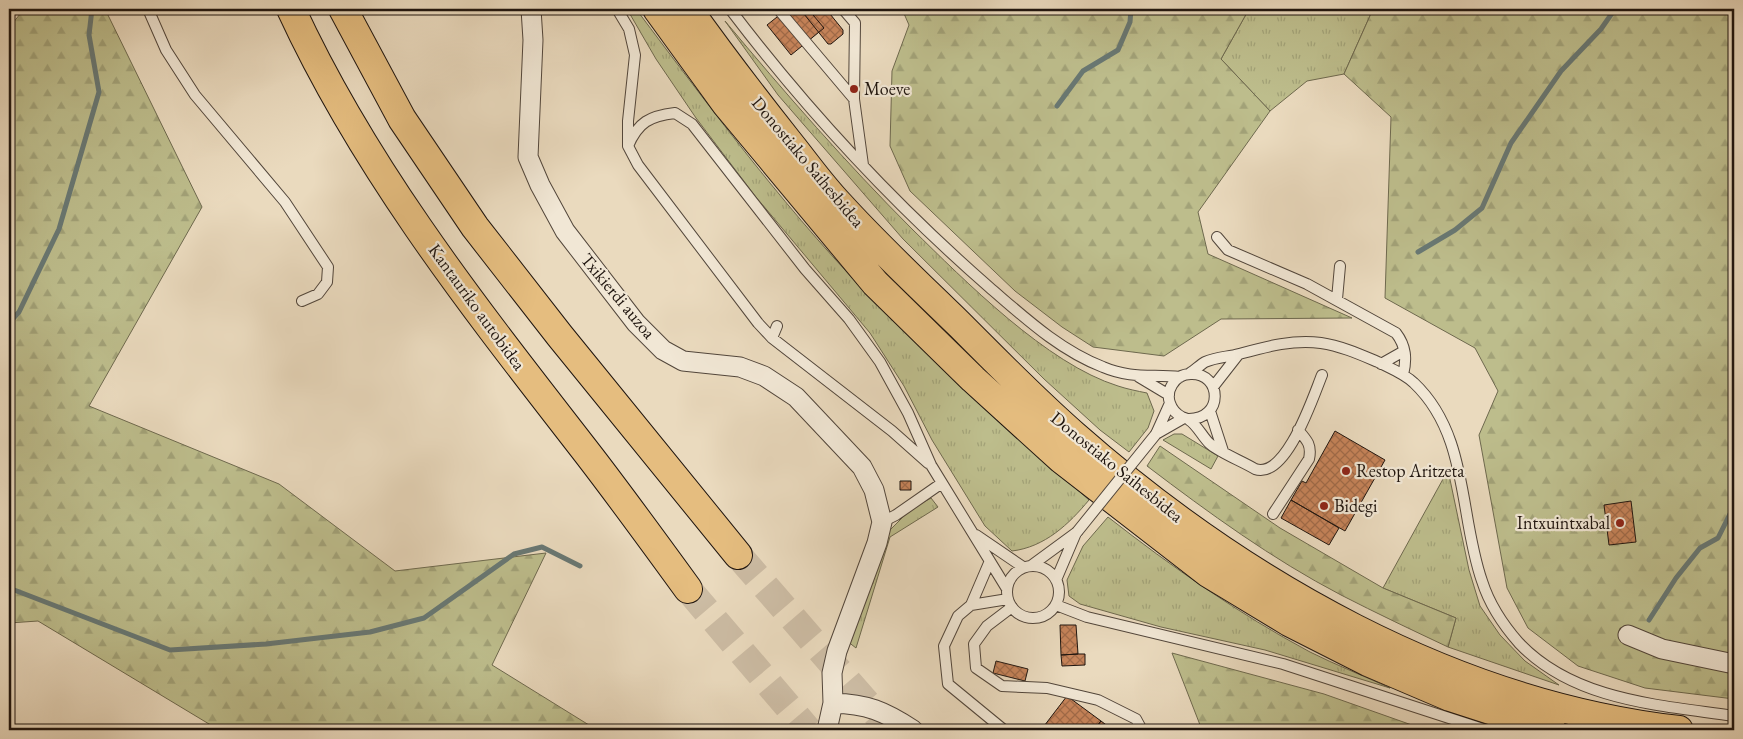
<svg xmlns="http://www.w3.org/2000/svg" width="1743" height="739" font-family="'EB Garamond',serif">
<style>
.grass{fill:url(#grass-tufts);stroke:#6e694e}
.forest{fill:url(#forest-firs);stroke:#6e694e}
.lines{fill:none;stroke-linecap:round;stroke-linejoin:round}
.stream{stroke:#687874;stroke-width:5}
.building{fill:url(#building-cross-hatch);stroke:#1f150f}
.highway-tunnel{stroke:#ccbca4;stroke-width:28;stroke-dasharray:28 14;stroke-linecap:butt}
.lane-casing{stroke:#52463b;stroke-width:12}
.street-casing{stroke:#52463b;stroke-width:21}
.highway-casing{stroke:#1f150f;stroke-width:30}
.lane{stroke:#f1e7d5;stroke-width:10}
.street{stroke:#f1e7d5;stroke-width:19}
.highway{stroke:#e5bd7f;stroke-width:28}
.lane-bridge-casing{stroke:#52463b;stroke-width:12;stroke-linecap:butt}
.lane-bridge{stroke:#f1e7d5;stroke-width:10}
.poi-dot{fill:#8f2418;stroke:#f1e7d5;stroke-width:2}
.labels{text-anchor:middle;stroke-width:4.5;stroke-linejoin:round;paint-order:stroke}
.poi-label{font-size:18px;fill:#1f150f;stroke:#f1e7d5;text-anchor:start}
.street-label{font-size:18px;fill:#1f150f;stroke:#f1e7d5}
</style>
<defs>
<pattern id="grass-tufts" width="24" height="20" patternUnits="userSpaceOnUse" patternTransform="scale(1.25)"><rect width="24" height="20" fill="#bdbd8c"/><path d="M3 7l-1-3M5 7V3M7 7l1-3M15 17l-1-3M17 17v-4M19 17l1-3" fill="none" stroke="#a2a278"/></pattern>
<pattern id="forest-firs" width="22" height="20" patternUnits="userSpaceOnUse" patternTransform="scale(1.25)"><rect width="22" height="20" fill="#bdbd8c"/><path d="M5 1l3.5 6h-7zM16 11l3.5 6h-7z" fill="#a2a278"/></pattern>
<pattern id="building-cross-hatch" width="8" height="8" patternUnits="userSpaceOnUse" patternTransform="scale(1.25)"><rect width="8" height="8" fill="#c7845a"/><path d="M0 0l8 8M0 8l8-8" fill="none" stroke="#a16b49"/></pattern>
</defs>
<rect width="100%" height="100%" fill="#eadabe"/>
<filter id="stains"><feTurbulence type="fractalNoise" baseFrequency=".004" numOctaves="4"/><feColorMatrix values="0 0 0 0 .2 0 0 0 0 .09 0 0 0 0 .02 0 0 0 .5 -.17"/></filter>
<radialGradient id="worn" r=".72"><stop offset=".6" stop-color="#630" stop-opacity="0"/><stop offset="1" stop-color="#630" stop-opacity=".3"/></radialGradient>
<!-- grass -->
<path class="grass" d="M627,9H636C714,113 792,218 883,310C949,376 1019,438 1089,500C1069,524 1045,547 1012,551L985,526L932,440L904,386L870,333L756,197L696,118L656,59Z
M1249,9H1373L1344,74L1307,81L1270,111L1221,59Z
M725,21C785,93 846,163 912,229C965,281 1047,364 1118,386C1127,389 1137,391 1147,393L1154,411L1148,428L1129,452L1100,430L1044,379L903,239L778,95Z
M1174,434H1182L1218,456L1211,469L1163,440Z
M1448,470L1469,570L1480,606L1500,635L1525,661L1559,685L1448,647L1456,618L1383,588Z
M931,498L938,507L890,537L856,648L847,641L888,532L911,509Z
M1108,517C1172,567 1239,614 1310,652C1336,665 1364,676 1390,688L1265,650L1161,627L1080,604L1069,596L1067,580L1083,546Z"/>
<!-- forest -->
<path class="forest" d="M24,9H105L202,207L89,406L279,484L395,571L546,553L492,665L597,730H219L38,621L9,623V28Z
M902,9H1249L1221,59L1270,111L1198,212L1208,254L1352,318L1221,319L1164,356L1093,347L1062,327L1015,291L910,191L890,146L892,71L909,25Z
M1373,9H1734V699L1645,688L1578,666L1528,628L1507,588L1479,435L1498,391L1475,348L1385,298L1391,117L1344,74Z
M1160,446L1280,528L1383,588L1456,618L1448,647C1412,630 1376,613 1341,595C1272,559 1209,513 1147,466Z
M1172,653L1324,694L1426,730H1202Z"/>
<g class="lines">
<!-- stream -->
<path class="stream" d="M1057,106L1083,71L1118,50L1130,22L1131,9
M1418,252L1455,230L1482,208L1511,143L1561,71L1601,29L1615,9
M9,323L19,312L59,229L99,92L89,35L92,9
M9,588L170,650L266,644L370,632L424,618L514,554L542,547L580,566
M1649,620L1676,578L1700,548L1718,538L1734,506"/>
</g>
<!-- building -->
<path class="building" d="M787,9H808L824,28L791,55L767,25Z
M800,9H826L843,30V34L831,44H828Z
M1335,431L1385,460L1345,531L1291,500L1302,481L1306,483Z
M900,481H911V490H900Z
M1291,500L1339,528L1329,545L1281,518Z
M1631,501L1636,542L1609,545L1604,505Z
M1060,625H1076L1078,654L1061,655Z
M1078,654H1085V665L1062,666L1061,655Z
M996,661L1028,669L1025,681L993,673Z
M1067,696L1101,721L1094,730H1041Z
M1101,721L1113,730H1094Z"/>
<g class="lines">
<!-- highway-tunnel -->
<path class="highway-tunnel" d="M738,555L890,730
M688,589L808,730"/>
<defs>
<path id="lane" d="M148,9L166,50L195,95L285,202L328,267L327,282L318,294L302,301
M617,9L629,29L635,55L628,121V146L638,165L758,323L772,338L892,431L928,463
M730,9C806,109 894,204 989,287C1024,317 1059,350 1103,367C1131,379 1152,374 1180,377
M778,9L854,99L863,165
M843,9L855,23L854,99
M628,146C638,122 650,116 675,113L692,124L805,269L849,319L880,362L908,413L931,465L1007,589
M1217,237L1228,250L1307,284L1396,333C1406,346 1407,359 1403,375
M1337,299L1340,266
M772,338L777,326
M1381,364L1404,351
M1190,373C1195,370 1200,365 1205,362C1216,357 1228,357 1239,354C1265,347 1293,339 1321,343C1341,346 1359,354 1378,362C1390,368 1405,374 1414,383C1469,435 1459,516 1482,581C1489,603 1504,626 1519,643C1574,701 1660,705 1734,716
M1139,377L1169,395
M1213,387L1238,355
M1210,411L1223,451
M1189,419C1224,419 1222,373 1191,374C1183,374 1176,378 1172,385C1165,396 1170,411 1182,417C1182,417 1189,419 1189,420C1197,425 1202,436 1209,443C1220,453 1242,461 1255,469C1286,480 1313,397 1322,375
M1156,434L1170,403
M1156,434L1184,418
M1273,514L1309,459C1312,445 1307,440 1298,430
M882,522L896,515L942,483
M976,535L1023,567
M1032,565L1077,532
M1007 592a26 26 0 1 1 52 0a26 26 0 1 1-52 0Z
M1056,580L1076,533
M971,605L989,563
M1056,605L1087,617L1283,664L1486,730
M1012,607L987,626L974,644L976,668L1002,686L1047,688L1098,700L1136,719L1142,730
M1004,730L948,684L944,646L958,616L971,605L1008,599"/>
<path id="street" d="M531,9L533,40L528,157L540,185L565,231L636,323L663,350L683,361L740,367L764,376L796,397L862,467L874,490L882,522L877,543L837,651L832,673L833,703L827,730
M1628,635L1662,649L1734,664
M833,703C867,704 884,711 913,730"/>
<path id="highway" d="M291,9C367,174 481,316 591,458C624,501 656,545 688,589
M343,9L402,119L475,227L560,336L738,555
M657,9L726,104L875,283L973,379L1061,459L1208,573L1289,622L1368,662L1450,697L1552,730
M688,9C720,54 753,97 787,140C804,161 820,184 839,204C877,246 919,285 960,325C997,362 1034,400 1074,435C1242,583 1453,704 1679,730"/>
</defs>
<!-- lane casing -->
<use href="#lane" class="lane-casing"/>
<!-- street casing -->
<use href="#street" class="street-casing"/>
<!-- highway casing -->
<use href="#highway" class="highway-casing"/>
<!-- lane -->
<use href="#lane" class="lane"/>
<!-- street -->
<use href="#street" class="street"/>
<!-- highway -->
<use href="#highway" class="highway"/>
<defs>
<path id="lane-bridge" d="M1077,532L1156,434"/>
</defs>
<!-- lane-bridge casing -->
<use href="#lane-bridge" class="lane-bridge-casing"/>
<!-- lane-bridge -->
<use href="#lane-bridge" class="lane-bridge"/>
</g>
<!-- markers -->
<g class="poi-dot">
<circle cx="854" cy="89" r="5"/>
<circle cx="1346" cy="471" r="5"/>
<circle cx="1324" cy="506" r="5"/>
<circle cx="1620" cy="523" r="5"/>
</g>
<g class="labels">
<!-- poi labels -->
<g class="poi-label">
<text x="864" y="95">Moeve</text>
<text x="1356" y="477">Restop Aritzeta</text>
<text x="1334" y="512">Bidegi</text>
<text x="1610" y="529" text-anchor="end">Intxuintxabal</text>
</g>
<!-- street labels -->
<g class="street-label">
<text transform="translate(808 162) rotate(50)" y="6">Donostiako Saihesbidea</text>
<text transform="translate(618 296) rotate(50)" y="6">Txikierdi auzoa</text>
<text transform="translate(477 307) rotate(54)" y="6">Kantauriko autobidea</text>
<text transform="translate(1117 467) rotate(39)" y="6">Donostiako Saihesbidea</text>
</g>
</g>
<!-- margin -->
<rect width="1743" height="739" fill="none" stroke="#eadabe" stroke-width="30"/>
<rect x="10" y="10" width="1723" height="719" fill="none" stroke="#1f150f" stroke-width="2.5"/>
<rect x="15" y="15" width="1713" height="709" fill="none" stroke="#1f150f"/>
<rect width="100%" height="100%" filter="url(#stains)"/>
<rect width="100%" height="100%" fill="url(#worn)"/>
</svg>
